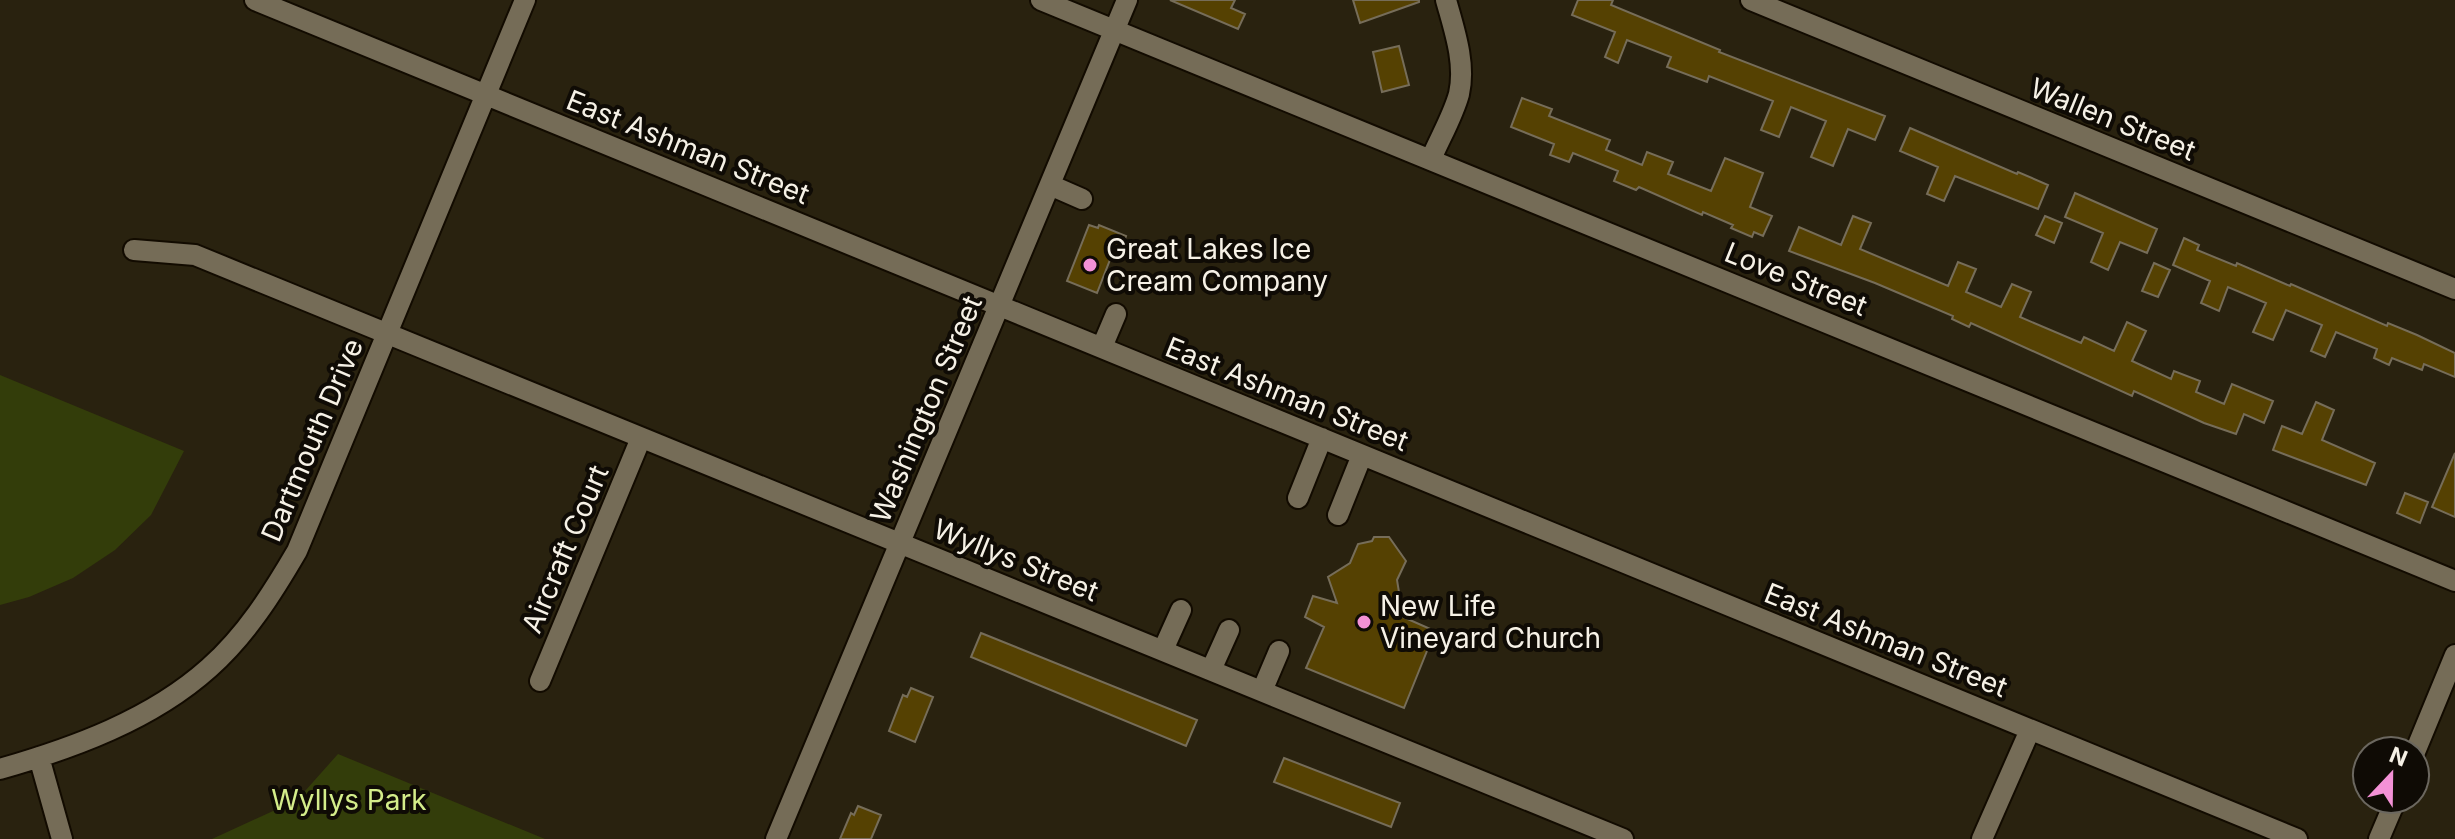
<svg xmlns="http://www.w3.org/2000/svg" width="2455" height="839" font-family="Inter,sans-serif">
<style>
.green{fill:#333d0a}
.building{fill:#554102;stroke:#766d59;stroke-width:2}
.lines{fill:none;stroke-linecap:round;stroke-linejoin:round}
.minor-casing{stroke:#120b00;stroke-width:24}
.minor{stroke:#756c57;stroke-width:20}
.poi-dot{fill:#f391d6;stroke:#0f0b05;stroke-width:3}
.labels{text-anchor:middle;stroke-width:8;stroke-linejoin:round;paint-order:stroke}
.street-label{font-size:28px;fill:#f6f1e6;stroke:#0f0b05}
.poi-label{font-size:28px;fill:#f6f1e6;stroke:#0f0b05;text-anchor:start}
.park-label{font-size:28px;fill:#d4ed8a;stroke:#0f0b05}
</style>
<rect width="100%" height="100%" fill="#29220f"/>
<!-- green -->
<path class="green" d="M0,375L184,451L151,515L115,550L73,578L29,597L0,605Z
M338,754L545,839H212L297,800Z"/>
<!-- building -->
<path class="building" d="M1170,0H1235L1231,8L1245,14L1238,29Z
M1353,0H1419V2L1360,23Z
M1578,0H1613L1611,5L1720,50L1719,52L1885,116L1875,140L1848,129L1833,166L1811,157L1826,121L1791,107L1779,137L1761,130L1773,101L1709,76L1707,82L1667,67L1671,57L1627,40L1618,63L1605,57L1615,32L1572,15Z
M1399,46L1409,85L1382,92L1373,52Z
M1522,98L1552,109L1549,116L1610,140L1606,150L1642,165L1647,152L1673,162L1668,174L1711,191L1725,158L1763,173L1750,207L1772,216L1763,236L1754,232L1752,237L1731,228L1733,225L1703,212L1702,215L1639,187L1636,190L1614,181L1618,171L1573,153L1569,162L1550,155L1554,144L1511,127Z
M1910,128L2017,174L2018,172L2048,185L2038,209L1955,176L1944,201L1927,194L1938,167L1900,151Z
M2075,193L2157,229L2147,253L2120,242L2108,270L2091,262L2103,233L2065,217Z
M1853,216L1871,223L1860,249L1948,286L1958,262L1976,269L1966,292L2001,307L2012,284L2031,292L2020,317L2081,343L2084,337L2114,351L2127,322L2146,331L2132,361L2171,379L2174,371L2200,381L2196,392L2224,404L2232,384L2273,401L2264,423L2244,414L2236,434L2204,423L2134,391L2132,396L1971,323L1969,327L1952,319L1953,316L1875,283L1789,251L1799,227L1841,245Z
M2045,216L2062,223L2054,243L2036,235Z
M1089,225L1098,228L1099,225L1126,236L1121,250L1115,247L1097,293L1067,281Z
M2184,238L2199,245L2197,250L2236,266L2237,263L2290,286L2291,284L2387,326L2388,323L2417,335L2455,353V377L2424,364L2422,370L2392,358L2389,365L2374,358L2377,349L2336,332L2325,357L2311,351L2322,325L2286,310L2273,340L2253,332L2266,303L2228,287L2219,311L2201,303L2210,281L2173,265Z
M2154,263L2170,270L2158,297L2142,291Z
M2316,402L2334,410L2322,440L2375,463L2366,485L2273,450L2282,426L2302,434Z
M2455,453V517L2432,507Z
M2405,493L2428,502L2420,523L2397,513Z
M1374,537H1389L1406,561L1397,580L1403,617L1435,631L1404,708L1306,668L1324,627L1305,617L1313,596L1337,603L1328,577L1350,563L1358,544L1372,541Z
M981,633L1197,720L1186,746L971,657Z
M911,688L933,697L915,742L889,731L903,695L907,697Z
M1284,758L1400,803L1391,827L1274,782Z
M858,806L881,815L871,839H840L851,813L854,815Z"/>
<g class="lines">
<defs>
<path id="minor" d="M255,0L2297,839
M1041,0L2455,581
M1751,0L2455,289
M1431,159C1440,138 1453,116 1459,94C1466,63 1454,29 1446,0
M1050,185L1082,199
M134,250L195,255L1623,839
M1102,347L1116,314
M1298,498L1322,438
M1338,515L1362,455
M1163,650L1181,610
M1211,670L1229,630
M540,681L641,438
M1262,691L1279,651
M2415,752L2455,655
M39,757L62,839
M0,769C73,748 151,720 209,668C246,635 272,594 297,551L525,0
M776,839L1127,0
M1982,839L2030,730
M2379,839L2396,799"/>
</defs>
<!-- minor casing -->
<use href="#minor" class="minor-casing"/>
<!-- minor -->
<use href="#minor" class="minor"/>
</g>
<!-- markers -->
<g class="poi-dot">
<circle cx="1090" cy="265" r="8"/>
<circle cx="1364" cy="622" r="8"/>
</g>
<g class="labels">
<!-- street labels -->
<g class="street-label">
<text transform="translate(2113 119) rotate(22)" y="10">Wallen Street</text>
<text transform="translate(688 147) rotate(22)" y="10">East Ashman Street</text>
<text transform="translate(1796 279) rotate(22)" y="10">Love Street</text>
<text transform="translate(1287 394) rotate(22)" y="10">East Ashman Street</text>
<text transform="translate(926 409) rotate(-67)" y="10">Washington Street</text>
<text transform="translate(312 440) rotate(-67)" y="10">Dartmouth Drive</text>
<text transform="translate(565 549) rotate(-67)" y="10">Aircraft Court</text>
<text transform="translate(1016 560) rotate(22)" y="10">Wyllys Street</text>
<text transform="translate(1886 640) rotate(22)" y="10">East Ashman Street</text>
</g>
<!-- poi labels -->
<g class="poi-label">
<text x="1106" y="259">Great Lakes Ice<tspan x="1106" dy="32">Cream Company</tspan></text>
<text x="1380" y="616">New Life<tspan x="1380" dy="32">Vineyard Church</tspan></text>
</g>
<!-- park labels -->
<g class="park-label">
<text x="349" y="810">Wyllys Park</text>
</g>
</g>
<!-- north arrow -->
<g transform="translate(2391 775) rotate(22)"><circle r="38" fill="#0f0b05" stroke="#6b675f" stroke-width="2"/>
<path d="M0-6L14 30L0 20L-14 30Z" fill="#f391d6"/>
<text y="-12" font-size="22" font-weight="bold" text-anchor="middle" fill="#f6f1e6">N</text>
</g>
</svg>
